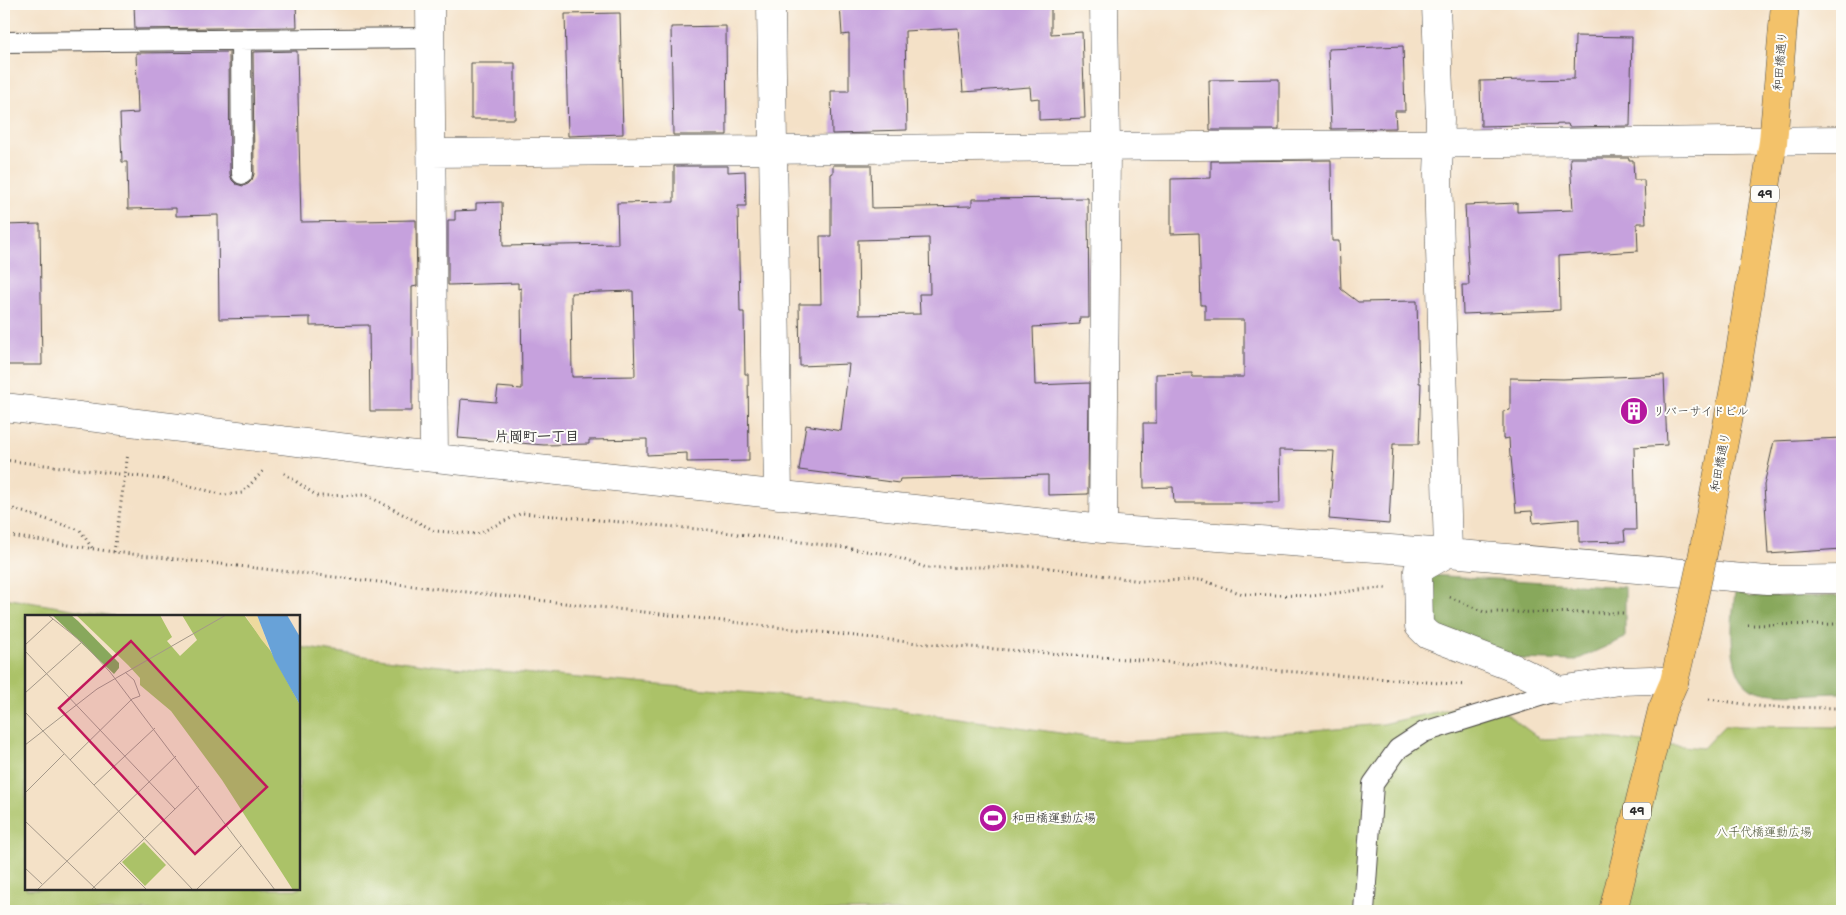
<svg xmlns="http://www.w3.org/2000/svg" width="1846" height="915" font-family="'Shantell Sans','Klee One',sans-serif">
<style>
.green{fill:#abc268;stroke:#6b764a}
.forest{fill:#88a85c;stroke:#5a6a44}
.building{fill:#c6a1dd;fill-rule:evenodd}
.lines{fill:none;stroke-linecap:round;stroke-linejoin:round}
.lane-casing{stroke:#494642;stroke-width:22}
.street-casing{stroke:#494642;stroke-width:29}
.primary-casing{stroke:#494642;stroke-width:29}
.path{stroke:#494642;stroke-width:3;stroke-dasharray:1 4;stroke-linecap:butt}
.lane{stroke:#fff;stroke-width:20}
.street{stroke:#fff;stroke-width:28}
.primary{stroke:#f3c26a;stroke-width:28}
.primary-bridge-casing{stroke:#494642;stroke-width:29;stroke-linecap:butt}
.primary-bridge{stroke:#f3c26a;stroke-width:28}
.labels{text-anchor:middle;stroke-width:4;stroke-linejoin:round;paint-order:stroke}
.shield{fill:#fdfcf7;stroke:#6a6a68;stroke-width:1}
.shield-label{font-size:11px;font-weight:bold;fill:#2b2b2b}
.street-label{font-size:12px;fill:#2b2b2b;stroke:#fdfcf7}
.poi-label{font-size:12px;fill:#2b2b2b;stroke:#fdfcf7;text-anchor:start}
.park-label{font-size:12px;fill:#51583d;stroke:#fdfcf7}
.neighbourhood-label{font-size:14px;font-weight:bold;fill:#2b2b2b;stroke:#fdfcf7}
.inset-road{fill:none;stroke:#a49889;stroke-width:1}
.view{fill:#c2185b;fill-opacity:0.15;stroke:#c2185b;stroke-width:2.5}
.inset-edge{fill:none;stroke:#2b2b2b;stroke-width:2.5}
</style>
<rect width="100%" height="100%" fill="#fdfcf7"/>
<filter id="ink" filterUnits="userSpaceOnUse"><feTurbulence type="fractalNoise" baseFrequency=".02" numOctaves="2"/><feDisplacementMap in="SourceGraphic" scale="10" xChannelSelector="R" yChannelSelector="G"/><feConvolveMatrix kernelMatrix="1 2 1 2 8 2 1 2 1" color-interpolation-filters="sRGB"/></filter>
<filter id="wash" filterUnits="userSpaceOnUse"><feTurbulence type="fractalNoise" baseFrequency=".0096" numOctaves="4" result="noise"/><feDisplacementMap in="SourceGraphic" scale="20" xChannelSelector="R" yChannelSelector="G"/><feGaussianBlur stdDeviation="1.12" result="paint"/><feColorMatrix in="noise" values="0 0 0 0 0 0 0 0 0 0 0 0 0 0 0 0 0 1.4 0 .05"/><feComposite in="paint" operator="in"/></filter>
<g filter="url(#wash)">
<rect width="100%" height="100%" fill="#f4e1c7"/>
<!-- green -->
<path class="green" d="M4,598L114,616H26V889H299V647L430,665L832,700L1122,742L1267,734L1383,724L1488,700L1540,739L1594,737L1703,748L1724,726L1842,727V911H4Z"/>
<!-- forest -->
<path class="forest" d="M1429,575L1625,587V638L1574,661L1521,659L1427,627Z
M1735,592L1750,597L1842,596V693C1818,693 1779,698 1757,691C1724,681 1732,618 1735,592Z"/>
<g id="blocks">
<!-- building -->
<path class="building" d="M134,4H296L297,27L135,29Z
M840,4H1051V34L1082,32L1085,118L1039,120V98L1031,99L1030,87L963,92L958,28L905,31L907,130L871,131V133L832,134L831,91H849V34L842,35Z
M620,13L623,134L568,136L565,14Z
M726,26L727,135H673L671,27Z
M1575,36L1632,37L1630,126L1569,127L1568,124L1481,126L1480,81L1574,79Z
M1403,46L1405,111H1395L1396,128L1331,129L1328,49Z
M297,51L301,222L416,220L417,286L412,287V411H370L369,325L310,326V317L219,319L218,215L176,216V208L128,209L127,162H122L120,114L138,113L136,53L229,52L230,174L232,180L236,184L243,186L248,184L252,180L254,174L253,52Z
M471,63H515V119H471Z
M1279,79V130H1210L1209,80Z
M1570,158H1629V160H1633L1634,180H1644L1646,223H1637L1638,251L1559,256L1560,310L1463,314L1462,285H1469L1465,205L1517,203V212L1573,210Z
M1331,160L1332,241H1339L1341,289L1358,302L1417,301L1419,383H1421L1419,444H1393L1389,524L1329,519L1334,451L1279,450L1280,503H1174L1173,487L1144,488L1143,423H1156V374L1192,373V377H1244V320H1205V305H1201L1199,233L1171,234V179L1211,178V161Z
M833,165H871L872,208L972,206V199L1088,198L1089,318H1079L1080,324L1033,327L1035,385L1089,383L1088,494L1048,495V475L900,479L899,483L799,470L806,425L841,431L849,364L800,366L799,304H821L820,236H831V174L833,173ZM929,238L930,294H919L920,314L859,315L858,240Z
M674,166H728V172L745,171L746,206H738L740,312H744L745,374H748L749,461L687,462V453L647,455V439L589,440V444L544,445L458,438L461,399L496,402L498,387L522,389L521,288L518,289V283L448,285V220H455V211L476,210V203L502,202L503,246L618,244L617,203L674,202ZM633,291L635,376L572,377L571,293Z
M40,224L42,365H5L4,225Z
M1664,375L1667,445L1634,447L1636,530H1624L1625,541L1579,542V519L1533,523L1532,511L1516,512L1511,457H1510L1509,438L1503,439V411L1510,410V378L1563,379Z
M1842,438V549L1768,554L1764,485L1774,441Z"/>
</g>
</g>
<g filter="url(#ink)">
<use href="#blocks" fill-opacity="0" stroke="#494642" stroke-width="1"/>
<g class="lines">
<defs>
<path id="lane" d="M241,40L242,174
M4,42L431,38
M1364,911L1373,784L1398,749L1424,732L1559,690"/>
<path id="street" d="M430,4L434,457
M771,4L778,495
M1436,4L1440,120L1438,173L1448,553L1418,570L1419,626L1428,635L1514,668L1559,690L1620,681L1651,680L1674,682
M431,153L1842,140
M4,407L407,455L1103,529L1448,553L1767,580L1842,579
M1103,529L1106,148L1104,4"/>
<path id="primary" d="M1702,559L1735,383L1773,142L1785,4
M1613,911L1662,710L1674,682L1691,610"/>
</defs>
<!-- lane casing -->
<use href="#lane" class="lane-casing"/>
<!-- street casing -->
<use href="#street" class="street-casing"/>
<!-- primary casing -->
<use href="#primary" class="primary-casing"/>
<!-- path -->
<path class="path" d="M4,460L168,480L224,495L242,493L265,469
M284,473L317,496L366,495L435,531L477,534L522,513L708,530L824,545L887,554L927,568L1036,566L1141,581L1201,580L1243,594L1312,596L1367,589L1388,588
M4,506L80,530L92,548
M4,535L114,552L917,643L1466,685
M114,552L128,453
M1450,597L1484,612L1624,613
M1748,625L1842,624
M1709,699L1765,707L1842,708"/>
<!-- lane -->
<use href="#lane" class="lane"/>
<!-- street -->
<use href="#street" class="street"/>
<!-- primary -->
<use href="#primary" class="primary"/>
<defs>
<path id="primary-bridge" d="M1691,610L1702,559"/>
</defs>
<!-- primary-bridge casing -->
<use href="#primary-bridge" class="primary-bridge-casing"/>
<!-- primary-bridge -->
<use href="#primary-bridge" class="primary-bridge"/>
</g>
</g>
<!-- icons -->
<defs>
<symbol id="building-disc" viewBox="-11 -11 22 22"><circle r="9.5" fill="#b5179e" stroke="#fdfcf7"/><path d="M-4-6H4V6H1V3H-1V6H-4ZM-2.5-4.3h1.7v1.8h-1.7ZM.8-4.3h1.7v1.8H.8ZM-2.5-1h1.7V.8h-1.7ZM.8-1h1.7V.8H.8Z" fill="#fff"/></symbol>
<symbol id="stadium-disc" viewBox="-11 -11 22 22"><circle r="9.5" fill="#b5179e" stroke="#fdfcf7"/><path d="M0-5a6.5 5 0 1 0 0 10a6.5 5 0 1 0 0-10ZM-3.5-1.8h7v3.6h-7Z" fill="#fff"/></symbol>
</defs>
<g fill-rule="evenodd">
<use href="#building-disc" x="1618" y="395" width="32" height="32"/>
<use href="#stadium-disc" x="977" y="802" width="32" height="32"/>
</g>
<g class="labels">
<!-- shield labels -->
<g class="shield">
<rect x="1751" y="185.5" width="28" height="17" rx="4"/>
<rect x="1623" y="802.5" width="28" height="17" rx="4"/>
</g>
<g class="shield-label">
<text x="1765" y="198">49</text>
<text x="1637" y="815">49</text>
</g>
<!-- street labels -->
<g class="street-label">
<text transform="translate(1780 61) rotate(-85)" y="4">和田橋通り</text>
<text transform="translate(1720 462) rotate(-79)" y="4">和田橋通り</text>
</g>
<!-- poi labels -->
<g class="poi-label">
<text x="1653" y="415">リバーサイドビル</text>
<text x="1012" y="822">和田橋運動広場</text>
</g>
<!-- park labels -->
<g class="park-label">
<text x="1764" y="836">八千代橋運動広場</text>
</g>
<!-- neighbourhood labels -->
<g class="neighbourhood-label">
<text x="537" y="441">片岡町一丁目</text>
</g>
</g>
<!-- overview -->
<g transform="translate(25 615)">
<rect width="275" height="275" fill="#f4e1c7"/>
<path d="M51,0H135L147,22L142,26L155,41L172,25L157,0H219L245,35L275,90V275H268L197,165L146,96L115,70V63L103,50ZM119,227L141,250L120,271L97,247Z" fill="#abc268"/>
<path d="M27,0H46L53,6L94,48V53L89,59Z" fill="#88a85c"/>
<path d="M220,0H232L245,35L236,24Z" fill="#eeda9e"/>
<path d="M232,0H262L275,22V90L249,44Z" fill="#68a2d8"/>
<path class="inset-road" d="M23,0L57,27L85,57L250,275M0,30L28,4M0,36L150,194M0,78L57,27M0,97L168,275M0,130L72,74L201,0M45,145L107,84L115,81L109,65L100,57M69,170L130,113M0,178L39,139M0,206L72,275M94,247L122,275M0,253L17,269M12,275L151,141M66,275L174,171M171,275L217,230"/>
<path class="view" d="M106,26L242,172L170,239L34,93Z"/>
<rect width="275" height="275" class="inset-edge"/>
</g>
<!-- margin -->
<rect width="1846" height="915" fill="none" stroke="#fdfcf7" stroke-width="20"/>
</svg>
